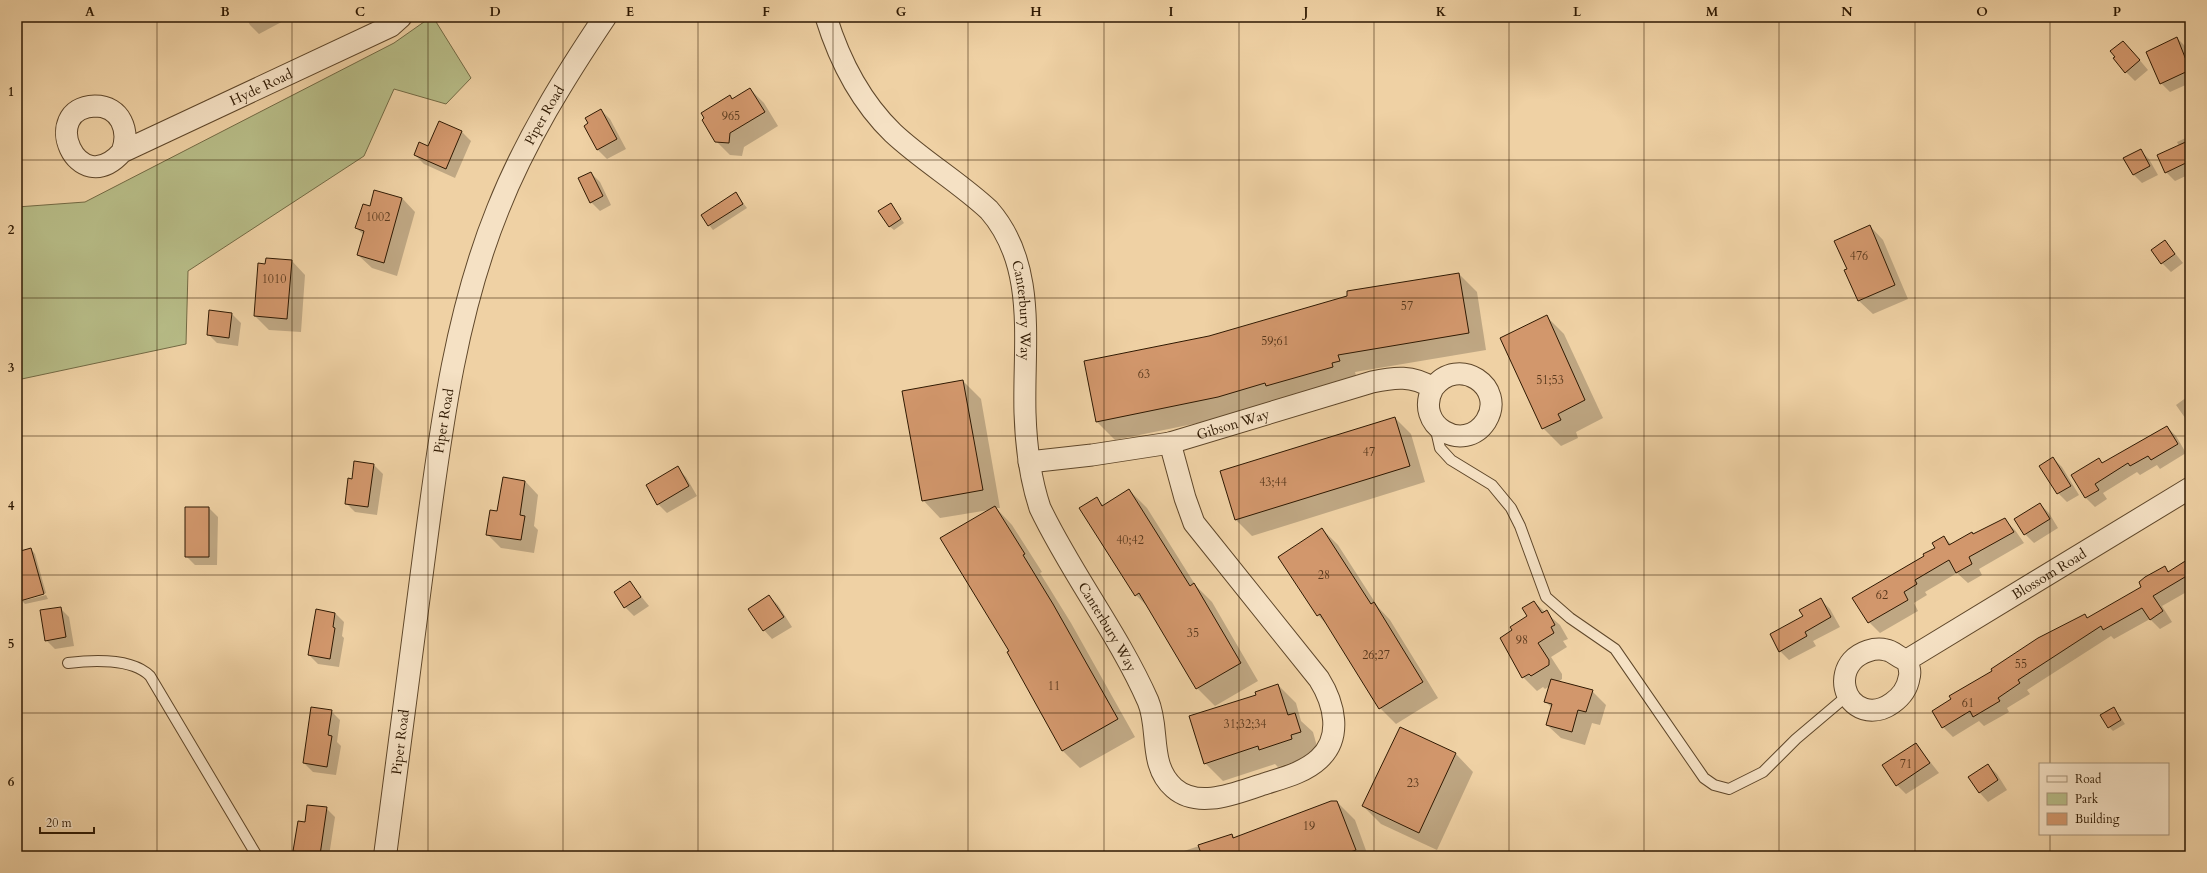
<svg xmlns="http://www.w3.org/2000/svg" width="2207" height="873" font-family="Cardo,serif">
<style>
.green{fill:#b7bc87;stroke:#736a44}
.shadow{fill:#0003}
.building{fill:#d2976c;stroke:#2f1902}
.lines{fill:none;stroke-linecap:round;stroke-linejoin:round}
.service-casing{stroke:#5f472a;stroke-width:12}
.minor-casing{stroke:#5f472a;stroke-width:23}
.tertiary-casing{stroke:#5f472a;stroke-width:24}
.service{stroke:#f5e1c4;stroke-width:10}
.minor{stroke:#f5e1c4;stroke-width:21}
.tertiary{stroke:#f5e1c4;stroke-width:22}
.grid{fill:none;stroke:#2f1902;stroke-width:1;stroke-opacity:0.55}
.labels{text-anchor:middle;stroke-width:3;stroke-linejoin:round;paint-order:stroke}
.number-label{font-size:12px;fill:#58381c}
.street-label{font-size:14px;fill:#2f1902;stroke:#f5e1c4}
.neatline{fill:none;stroke:#2f1902;stroke-width:1.5}
.grid-label{font-size:13px;text-anchor:middle;font-weight:bold;fill:#2f1902}
</style>
<rect width="100%" height="100%" fill="#efd1a4"/>
<filter id="stains"><feTurbulence type="fractalNoise" baseFrequency=".005" numOctaves="4"/><feColorMatrix values="0 0 0 0 .2 0 0 0 0 .09 0 0 0 0 .02 0 0 0 .5 -.17"/></filter>
<radialGradient id="worn" r=".72"><stop offset=".6" stop-color="#630" stop-opacity="0"/><stop offset="1" stop-color="#630" stop-opacity=".3"/></radialGradient>
<!-- green -->
<path class="green" d="M431,17H433L471,78L446,104L394,89L364,156L188,271L186,344L17,380V207L85,202L394,43Z"/>
<!-- shadow -->
<path class="shadow" d="M246,17H289V18L259,34L250,25Z
M2177,38L2186,47L2190,57V83L2170,92L2161,83Z
M2132,51L2148,70L2135,81L2126,72Z
M750,89L764,103L778,126L744,147L742,156L730,155L716,141L730,97L733,100Z
M601,110L610,119L626,149L607,159L598,150L585,126Z
M439,123L462,132L471,141L455,178L424,164L415,155L428,147Z
M2190,136V174L2175,181L2166,172L2179,146L2177,142Z
M2140,150L2149,159L2158,175L2142,183L2133,174Z
M591,173L600,182L611,205L600,211L591,202Z
M736,194L747,208L713,230L709,225Z
M402,198L415,212L397,276L372,268L358,255L364,235L356,228L370,207Z
M891,204L904,223L894,230L889,226Z
M1870,226L1883,240L1908,299L1873,314L1859,301L1845,271L1848,270Z
M2165,241L2183,263L2171,272L2162,263Z
M292,261L305,275L301,332L269,330L255,316Z
M1459,274L1477,292L1486,350L1355,372L1357,379L1237,415L1115,440L1097,422L1209,337Z
M210,311L232,314L241,323L238,346L217,343L208,334Z
M1546,316L1564,334L1603,418L1576,432L1578,438L1561,446L1543,428Z
M963,381L981,399L1000,508H996L1012,525L1042,572L1040,573L1071,623L1135,737L1080,768L1062,750L1010,652L989,510L940,518L923,500Z
M2187,397L2190,401V425L2176,405Z
M1395,418L1411,434L1425,482L1252,536L1236,520Z
M2167,427L2176,436L2186,453L2160,469L2157,465L2140,475L2137,472L2103,493L2107,499L2095,507L2086,498L2072,475L2098,459L2103,463Z
M2053,458L2062,467L2079,495L2067,502L2058,493Z
M374,465L383,474L377,515L355,512L346,503Z
M677,468L686,477L697,496L667,513L658,504Z
M525,481L538,495L534,526L538,530L534,553L501,548L487,534Z
M1129,490L1147,508L1196,586L1212,602L1258,681L1215,706L1197,688L1150,609L1136,595L1097,499L1104,506Z
M2040,504L2049,513L2058,528L2034,543L2025,534Z
M209,508L218,517L217,565H195L186,556Z
M2004,519L2015,530L2024,543L1979,569L1982,575L1968,583L1957,573L1925,592L1927,595L1914,603L1918,611L1880,633L1869,622L1944,537L1952,545Z
M1322,529L1338,545L1378,607L1390,620L1438,698L1396,724L1380,708L1328,626L1318,615Z
M31,549L35,554L46,593L22,599V601L46,595L48,599L25,604L21,600L17,587V553Z
M2190,559V590L2162,606L2172,622L2160,629L2150,619L2114,639L2111,636L2027,690L2030,694L2007,708L2009,712L1984,726L1979,721L1953,737L1943,727L2085,615L2088,619L2143,587L2165,568L2169,572Z
M630,583L649,606L634,616L625,607Z
M769,596L778,605L792,627L772,639L764,630Z
M1821,600L1830,609L1840,627L1813,641L1816,646L1789,660L1780,651L1804,616Z
M1534,602L1560,625L1568,639L1563,641L1567,647L1551,657L1562,674V679L1558,682L1592,691L1606,705L1600,725L1592,723L1585,745L1561,738L1547,725L1552,708L1546,702L1550,686L1545,689L1543,687L1537,691L1523,677L1513,631L1529,616Z
M60,608L69,617L74,646L55,649L46,640Z
M317,610L335,613L344,622L342,636L344,638L339,667L318,664L309,655Z
M1278,685L1296,703L1301,721L1313,732L1318,750L1308,753L1309,757L1278,767L1275,764L1223,781L1205,763Z
M2114,708L2125,724L2113,731L2109,727Z
M331,711L340,720L337,742L341,746L336,775L313,772L304,763Z
M1916,744L1939,773L1906,794L1897,785Z
M1456,754L1473,772L1437,850L1381,824L1363,806Z
M1988,765L1997,774L2007,790L1988,802L1980,793L1969,777Z
M1337,802L1355,820L1368,856H1169L1232,835L1235,838Z
M326,808L335,817L329,856H300L294,851Z"/>
<!-- building -->
<path class="building" d="M2177,37L2190,70L2160,84L2146,52Z
M2123,41L2140,60L2125,73L2113,58L2115,57L2110,51Z
M750,88L765,112L730,133L729,143L715,142L702,120L704,118L701,113L730,95L732,99Z
M601,109L617,139L597,150L584,126L588,123L585,118Z
M439,121L462,131L446,169L414,155L419,142L428,146Z
M2190,140V161L2165,173L2157,155Z
M2141,149L2150,166L2133,175L2123,158Z
M591,172L603,196L590,203L578,178Z
M374,190L402,198L384,263L357,255L364,231L355,228L363,204L370,206Z
M736,192L743,204L708,226L701,215Z
M891,203L901,219L889,227L878,211Z
M1870,225L1895,285L1858,301L1844,270L1847,269L1834,241Z
M2165,240L2175,254L2161,264L2151,250Z
M266,258L292,260L287,319L254,316L258,263L265,264Z
M1459,273L1469,333L1338,355L1340,361L1332,363L1333,367L1266,386L1265,383L1218,397L1096,422L1084,361L1209,336L1347,296V291Z
M209,310L232,313L229,338L207,335Z
M1547,315L1585,400L1558,414L1561,420L1542,429L1500,338Z
M963,380L983,490L922,501L902,391Z
M1395,417L1410,466L1235,520L1220,471Z
M2167,426L2178,444L2151,460L2148,456L2130,466L2128,463L2095,484L2099,490L2085,498L2071,475L2099,458L2102,463Z
M2053,457L2071,486L2057,494L2039,466Z
M354,461L374,464L368,507L345,504L348,478L352,479Z
M678,466L689,486L657,505L646,485Z
M503,477L525,481L520,515L525,516L521,540L486,535L490,510L497,511Z
M1129,489L1190,586L1194,583L1241,663L1196,689L1139,593L1135,596L1079,508L1097,497L1102,506Z
M2040,503L2050,519L2024,535L2014,519Z
M995,506L1025,554L1023,555L1053,604L1118,719L1062,751L1007,652L1009,651L940,538Z
M185,507H209V557H185Z
M2005,518L2014,532L1969,557L1972,564L1956,573L1949,560L1915,580L1917,584L1904,592L1908,600L1868,623L1852,598L1924,556L1923,554L1935,548L1932,543L1944,536L1949,545L1972,532L1973,534Z
M1322,528L1371,604L1374,602L1423,682L1379,709L1320,614L1317,616L1278,557Z
M31,548L44,594L20,601L17,591V552Z
M2190,558V574L2153,596L2163,611L2150,620L2142,608L2103,630L2101,626L2018,680L2020,683L1998,698L2000,701L1973,717L1970,711L1942,728L1932,711L1951,699L1949,696L1992,671L1991,669L2038,638L2085,614L2087,618L2141,587L2139,582L2145,577L2165,566L2168,572Z
M630,581L641,597L624,608L614,592Z
M769,595L784,617L763,631L748,609Z
M1821,598L1831,617L1805,632L1807,636L1779,652L1770,634L1803,616L1799,610Z
M1534,601L1542,613L1547,610L1555,625L1551,627L1554,633L1538,643L1549,660V665L1531,676L1529,674L1522,678L1500,638L1512,630L1510,627L1527,616L1522,608Z
M61,607L66,637L45,641L40,610Z
M316,609L335,613L333,627L335,628L330,659L308,655Z
M1551,679L1593,690L1586,712L1578,710L1572,732L1546,725L1552,704L1544,702Z
M1278,684L1288,715L1295,713L1301,732L1291,735L1292,739L1259,750L1258,746L1204,764L1189,716L1256,695L1255,692Z
M311,707L332,710L328,735L332,736L327,767L303,763Z
M2114,707L2121,720L2108,728L2100,715Z
M1400,727L1456,753L1419,833L1362,806Z
M1916,743L1930,763L1896,786L1882,765Z
M1988,764L1998,780L1979,793L1968,777Z
M1331,801H1337L1356,850L1339,856H1202L1198,845L1232,834L1233,838Z
M307,805L327,807L320,855L293,851L298,821L305,822Z"/>
<g class="lines">
<defs>
<path id="service" d="M1435,426L1440,448L1451,460L1492,485L1511,508L1520,526L1546,597L1570,618L1615,649L1704,778L1714,785L1729,789L1763,772L1796,739L1848,695
M68,663C92,660 132,658 150,676L257,856"/>
<g id="minor">
<path id="s1" d="M826,17C839,59 861,102 893,133C923,161 959,182 989,210C1038,266 1023,344 1025,413C1026,445 1030,478 1040,508C1072,575 1118,633 1148,701C1160,729 1148,765 1174,788C1199,810 1238,792 1264,784C1282,778 1304,773 1319,759C1343,737 1334,703 1319,679L1194,523L1185,498L1170,443"/>
<path id="s2" d="M122,152C130,131 121,106 95,106C38,108 77,202 122,152L391,26L401,17"/>
<path id="s3" d="M1029,462L1092,455L1170,443L1372,382C1395,377 1412,375 1433,388C1413,425 1464,455 1486,421C1507,387 1458,354 1433,388"/>
<path id="s4" d="M1907,660C1909,667 1911,672 1909,678C1906,697 1883,715 1864,709C1843,702 1839,676 1852,661C1860,652 1875,647 1886,650C1894,651 1899,659 1907,660L2190,488"/>
</g>
<g id="tertiary">
<path id="s5" d="M385,856C399,751 412,646 426,541C441,429 455,315 498,209C525,141 564,78 605,17"/>
</g>
</defs>
<!-- service casing -->
<use href="#service" class="service-casing"/>
<!-- minor casing -->
<use href="#minor" class="minor-casing"/>
<!-- tertiary casing -->
<use href="#tertiary" class="tertiary-casing"/>
<!-- service -->
<use href="#service" class="service"/>
<!-- minor -->
<use href="#minor" class="minor"/>
<!-- tertiary -->
<use href="#tertiary" class="tertiary"/>
</g>
<!-- grid -->
<path class="grid" d="M157,17V856M292,17V856M428,17V856M563,17V856M698,17V856M833,17V856M968,17V856M1104,17V856M1239,17V856M1374,17V856M1509,17V856M1644,17V856M1779,17V856M1915,17V856M2050,17V764M17,160H2190M17,298H2190M17,436H2190M17,575H2190M17,713H2190M2050,834V856"/>
<g class="labels">
<!-- number labels -->
<g class="number-label">
<text x="731" y="120">965</text>
<text x="378" y="221">1002</text>
<text x="1859" y="260">476</text>
<text x="274" y="283">1010</text>
<text x="1407" y="310">57</text>
<text x="1275" y="345">59;61</text>
<text x="1144" y="378">63</text>
<text x="1550" y="384">51;53</text>
<text x="1369" y="456">47</text>
<text x="1273" y="486">43;44</text>
<text x="1130" y="544">40;42</text>
<text x="1324" y="579">28</text>
<text x="1882" y="599">62</text>
<text x="1193" y="637">35</text>
<text x="1522" y="644">98</text>
<text x="1376" y="659">26;27</text>
<text x="2021" y="668">55</text>
<text x="1054" y="690">11</text>
<text x="1968" y="707">61</text>
<text x="1245" y="728">31;32;34</text>
<text x="1906" y="768">71</text>
<text x="1413" y="787">23</text>
<text x="1309" y="830">19</text>
</g>
<!-- street labels -->
<g class="street-label">
<text dy="5" stroke="none"><textPath href="#s2" startOffset="341">Hyde Road</textPath></text>
<text dy="5" stroke="none"><textPath href="#s5" startOffset="763">Piper Road</textPath></text>
<text dy="5" stroke="none"><textPath href="#s1" startOffset="367">Canterbury Way</textPath></text>
<text dy="5" stroke="none"><textPath href="#s5" startOffset="439">Piper Road</textPath></text>
<text dy="5" stroke="none"><textPath href="#s3" startOffset="208">Gibson Way</textPath></text>
<text dy="5" stroke="none"><textPath href="#s4" startOffset="364">Blossom Road</textPath></text>
<text dy="5" stroke="none"><textPath href="#s1" startOffset="703">Canterbury Way</textPath></text>
<text dy="5" stroke="none"><textPath href="#s5" startOffset="115">Piper Road</textPath></text>
</g>
</g>
<!-- margin -->
<rect width="2207" height="873" fill="none" stroke="#efd1a4" stroke-width="44"/>
<!-- legend -->
<rect x="2039" y="763" width="130" height="72" fill="#f5e1c4" stroke="#a69176"/>
<rect x="2047" y="776" width="20" height="6" fill="#f5e1c4" stroke="#a69176"/>
<text x="2075" y="783" font-size="12" fill="#2f1902">Road</text>
<rect x="2047" y="793" width="20" height="12" fill="#b7bc87" stroke="#a69176"/>
<text x="2075" y="803" font-size="12" fill="#2f1902">Park</text>
<rect x="2047" y="813" width="20" height="12" fill="#d2976c" stroke="#a69176"/>
<text x="2075" y="823" font-size="12" fill="#2f1902">Building</text>
<!-- scale -->
<path d="M40 827v6h54v-6" fill="none" stroke="#2f1902" stroke-width="2"/>
<text x="46" y="827" font-size="12" fill="#2f1902" stroke="#f5e1c4" stroke-width="3" paint-order="stroke">20 m</text>
<rect x="22" y="22" width="2163" height="829" class="neatline"/>
<g class="grid-label">
<text x="90" y="16">A</text>
<text x="225" y="16">B</text>
<text x="360" y="16">C</text>
<text x="495" y="16">D</text>
<text x="630" y="16">E</text>
<text x="766" y="16">F</text>
<text x="901" y="16">G</text>
<text x="1036" y="16">H</text>
<text x="1171" y="16">I</text>
<text x="1306" y="16">J</text>
<text x="1441" y="16">K</text>
<text x="1577" y="16">L</text>
<text x="1712" y="16">M</text>
<text x="1847" y="16">N</text>
<text x="1982" y="16">O</text>
<text x="2117" y="16">P</text>
<text x="11" y="96">1</text>
<text x="11" y="234">2</text>
<text x="11" y="372">3</text>
<text x="11" y="510">4</text>
<text x="11" y="648">5</text>
<text x="11" y="786">6</text>
</g>
<rect width="100%" height="100%" filter="url(#stains)"/>
<rect width="100%" height="100%" fill="url(#worn)"/>
</svg>
